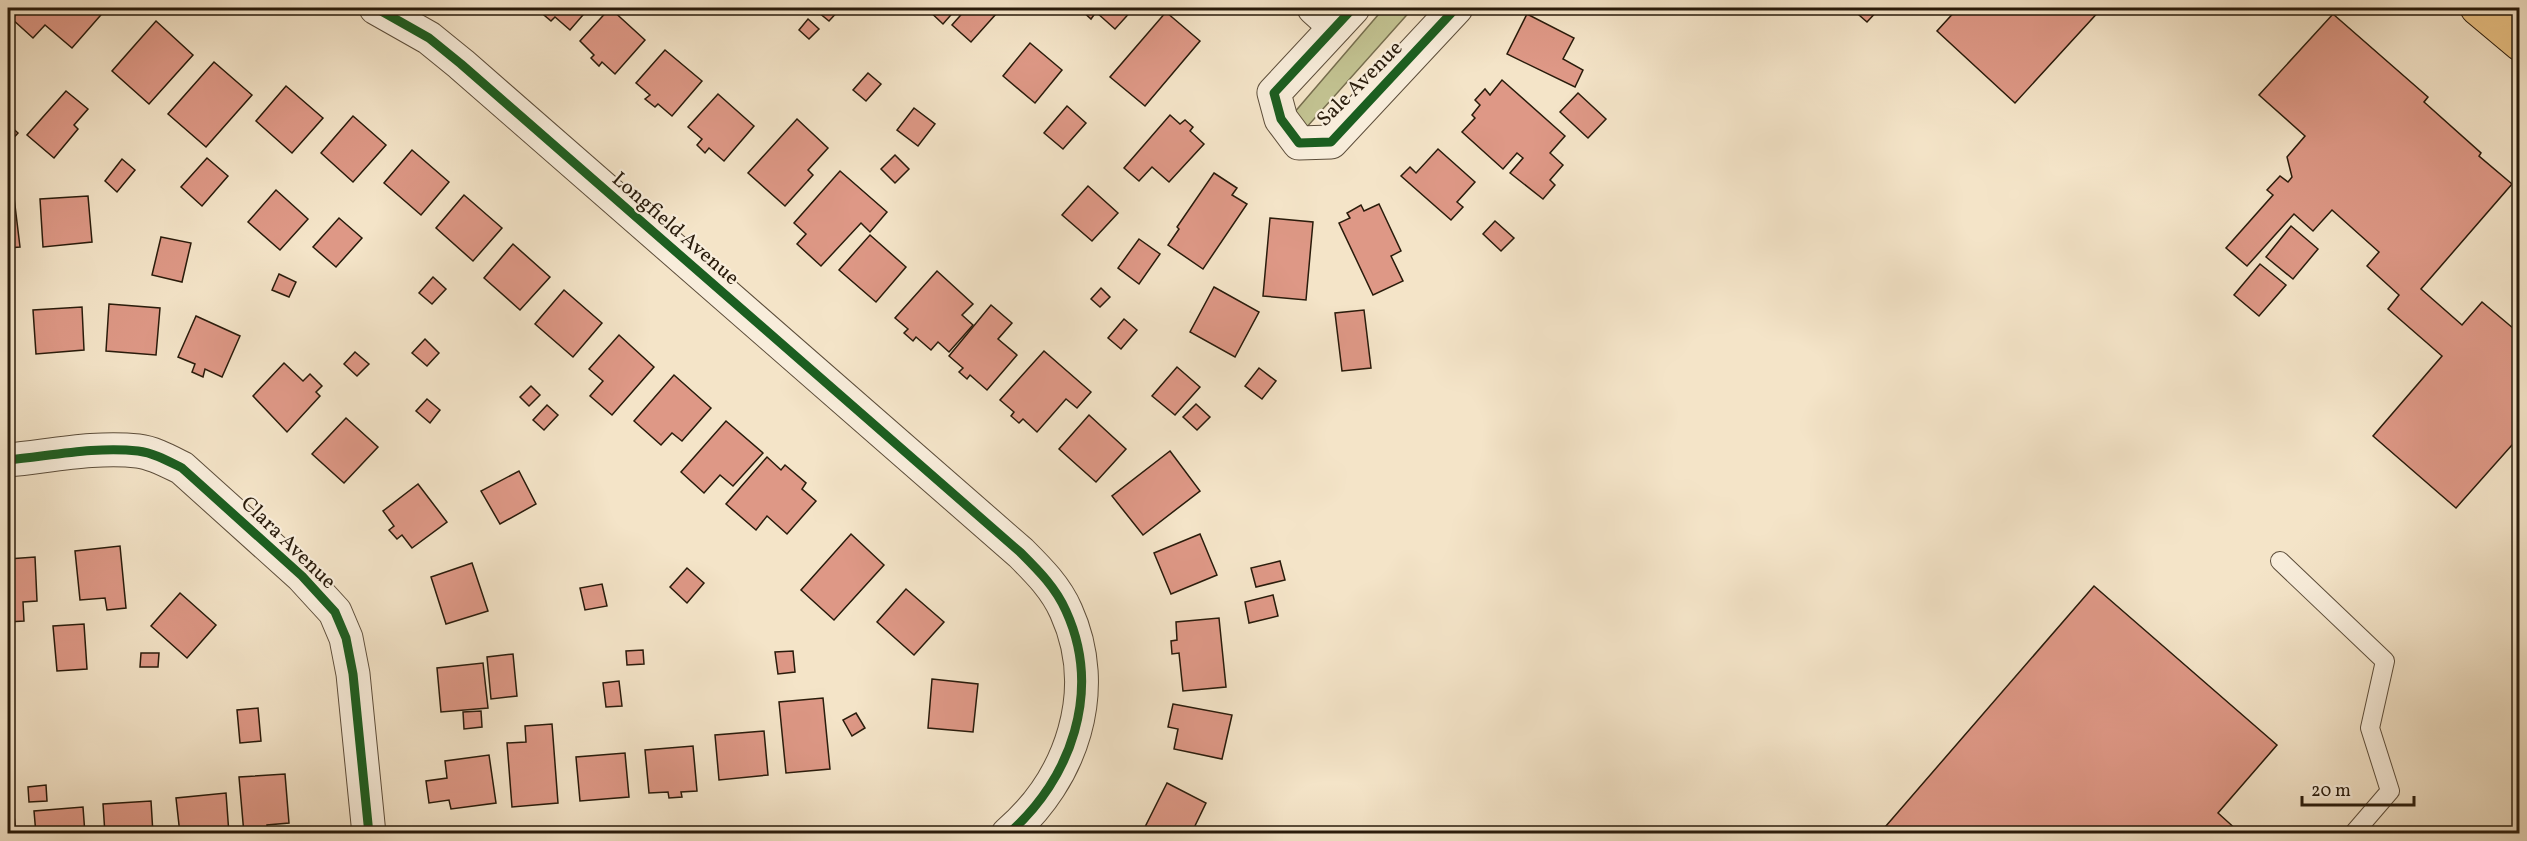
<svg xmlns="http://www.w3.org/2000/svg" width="2527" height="841" viewBox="0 0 2527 841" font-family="Vollkorn,serif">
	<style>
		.green { fill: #c2c291; stroke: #766e4e; stroke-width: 1.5 }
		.building { fill: #de9886; stroke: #291b0b; stroke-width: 1.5 }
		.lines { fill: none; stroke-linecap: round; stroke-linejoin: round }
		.service-casing { stroke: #5c4d3a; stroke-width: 20 }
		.minor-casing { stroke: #5c4d3a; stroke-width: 35 }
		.primary-casing { stroke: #291b0b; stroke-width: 35 }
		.service { stroke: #f8eddb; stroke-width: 18 }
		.minor { stroke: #f8eddb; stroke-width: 33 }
		.primary { stroke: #eac284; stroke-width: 33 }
		.cycleway-casing { stroke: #f8eddb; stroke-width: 13 }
		.cycleway { stroke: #1b5e20; stroke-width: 9 }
		.labels { text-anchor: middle; stroke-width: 4.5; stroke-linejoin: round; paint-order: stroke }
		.street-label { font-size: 21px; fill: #291b0b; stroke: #f8eddb }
	</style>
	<rect width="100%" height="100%" fill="#f4e4c8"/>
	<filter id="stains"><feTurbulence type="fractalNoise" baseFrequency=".00333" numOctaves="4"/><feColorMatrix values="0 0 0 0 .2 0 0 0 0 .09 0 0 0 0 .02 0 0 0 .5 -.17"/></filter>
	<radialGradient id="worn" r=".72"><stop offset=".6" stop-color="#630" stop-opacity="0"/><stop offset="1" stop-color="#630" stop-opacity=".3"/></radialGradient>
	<polygon class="green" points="1384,8 1413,8 1306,128 1293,114"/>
	<g class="building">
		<polygon points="14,8 107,8 72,48 45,25 33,38 12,19 19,11"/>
		<polygon points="544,8 589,8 570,30 555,17 551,21 544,15 547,10"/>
		<polygon points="610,8 645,40 615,74 602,62 599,66 591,58 594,55 580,41"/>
		<polygon points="813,8 841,8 829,21"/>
		<polygon points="926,8 957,8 943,24"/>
		<polygon points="967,8 989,8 996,14 971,42 952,25"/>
		<polygon points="1079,8 1134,8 1115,29 1096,12 1091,19"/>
		<polygon points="1851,8 1880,8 1867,22"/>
		<polygon points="1958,8 2102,8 2015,103 1937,31"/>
		<polygon points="1166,12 1200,41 1145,106 1110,77"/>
		<polygon points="1527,14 1574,38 1563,59 1583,70 1575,87 1507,54"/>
		<polygon points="2333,14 2428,97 2424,102 2481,153 2479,156 2512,184 2421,289 2462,325 2482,302 2520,334 2520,436 2456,508 2373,436 2442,356 2388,309 2399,295 2367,266 2379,252 2332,210 2313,231 2294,214 2247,266 2226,248 2273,195 2267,190 2280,176 2288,182 2292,177 2287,157 2305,136 2259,95"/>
		<polygon points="808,19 819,29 809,39 799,30"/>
		<polygon points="156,21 193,55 149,104 112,71"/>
		<polygon points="1030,43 1062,70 1035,103 1003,76"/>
		<polygon points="665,50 702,81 672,116 658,104 655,107 645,99 650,95 636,83"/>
		<polygon points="214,62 252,95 206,147 168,114"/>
		<polygon points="868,73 881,84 866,101 853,90"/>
		<polygon points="1502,80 1565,136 1550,153 1563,165 1550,180 1555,185 1543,199 1510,173 1523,158 1517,153 1503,169 1462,132 1475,118 1472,115 1480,105 1475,100 1485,89 1490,95"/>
		<polygon points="286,86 323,118 292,153 256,121"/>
		<polygon points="66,91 88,109 74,125 78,129 54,158 27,135"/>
		<polygon points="1578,93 1606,119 1588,138 1560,112"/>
		<polygon points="718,94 754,126 724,161 709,148 705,153 697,145 702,139 688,127"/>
		<polygon points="1067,106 1086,123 1063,149 1044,133"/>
		<polygon points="914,108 935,124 918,146 897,130"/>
		<polygon points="1170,115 1180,124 1185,120 1193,127 1190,131 1204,144 1169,182 1152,167 1139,181 1124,168"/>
		<polygon points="353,116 386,145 353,182 321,153"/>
		<polygon points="797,119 828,148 808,170 813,175 785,206 748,173"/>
		<polygon points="8,124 18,133 8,144"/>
		<polygon points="1438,149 1475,182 1457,202 1463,207 1451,220 1401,176 1410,167 1416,173"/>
		<polygon points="412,150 449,182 421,215 384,183"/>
		<polygon points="895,155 909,169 895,183 881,169"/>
		<polygon points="207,158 228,176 202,206 181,187"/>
		<polygon points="122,159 135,170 117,192 105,181"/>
		<polygon points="840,171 887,212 870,232 861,223 821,266 797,244 806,234 794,223"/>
		<polygon points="1214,173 1237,188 1232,195 1247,204 1203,269 1168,245 1179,229 1177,227"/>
		<polygon points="1088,186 1118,213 1092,241 1062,215"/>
		<polygon points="13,189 20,247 8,248 8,190"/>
		<polygon points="276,190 308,219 280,250 248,222"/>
		<polygon points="464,195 502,228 473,261 436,228"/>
		<polygon points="88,196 92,242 43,247 40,199"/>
		<polygon points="1379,204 1401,251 1391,256 1403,281 1373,295 1339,223 1350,218 1347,213 1361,205 1364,211"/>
		<polygon points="339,218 362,238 336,267 313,247"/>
		<polygon points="1270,218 1313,222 1306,300 1263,296"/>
		<polygon points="1495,221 1514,238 1501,251 1483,234"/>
		<polygon points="2291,226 2318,249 2293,279 2266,257"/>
		<polygon points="870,235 906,267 876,302 839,270"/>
		<polygon points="161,237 191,243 182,282 152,275"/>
		<polygon points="1139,239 1160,254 1139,284 1118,268"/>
		<polygon points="513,244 550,277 520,310 484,278"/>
		<polygon points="2260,264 2286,285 2259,316 2234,295"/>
		<polygon points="937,271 973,304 962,315 973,325 949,352 938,342 931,350 916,337 913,341 904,333 908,329 895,318"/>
		<polygon points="279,274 296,282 289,297 272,290"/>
		<polygon points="433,277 446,289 432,304 419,293"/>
		<polygon points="1214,287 1259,312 1235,357 1190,332"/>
		<polygon points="1101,288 1110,297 1100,307 1091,299"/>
		<polygon points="564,290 602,323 573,357 535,324"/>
		<polygon points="109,304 160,308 156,355 106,351"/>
		<polygon points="991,305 1012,323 998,339 1017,355 987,390 970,375 967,379 959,372 963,368 949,356"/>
		<polygon points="82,307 84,350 36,354 33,310"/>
		<polygon points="1364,310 1371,368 1342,371 1335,313"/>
		<polygon points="196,316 240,336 222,377 205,369 203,377 192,372 195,364 178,357"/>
		<polygon points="1124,319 1137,330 1121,349 1108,338"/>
		<polygon points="8,321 10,321 13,367 8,368"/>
		<polygon points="619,335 654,367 612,415 590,396 603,381 589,369"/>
		<polygon points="425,339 439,353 427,366 412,353"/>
		<polygon points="1044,351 1091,392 1077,408 1066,399 1037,432 1023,419 1019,423 1011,416 1014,412 1000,400"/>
		<polygon points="355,352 369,364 357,376 344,364"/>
		<polygon points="284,363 303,381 310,374 322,386 316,392 320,396 287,432 253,396"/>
		<polygon points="1177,367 1200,387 1175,415 1152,396"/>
		<polygon points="1259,368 1276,381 1262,399 1245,386"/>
		<polygon points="674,375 711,408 682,441 672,433 661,445 634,421"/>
		<polygon points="531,386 540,395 529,406 520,397"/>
		<polygon points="427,399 440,410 430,423 416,411"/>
		<polygon points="1196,404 1210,417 1197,430 1183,417"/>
		<polygon points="547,405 558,415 544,430 533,420"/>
		<polygon points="1089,415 1126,449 1096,482 1059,449"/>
		<polygon points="346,418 378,447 344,483 312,454"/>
		<polygon points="726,421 763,453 733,486 720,475 704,493 681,472"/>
		<polygon points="1170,451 1200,491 1143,535 1112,496"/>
		<polygon points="767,457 781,470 785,465 806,483 802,489 816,501 787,534 767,516 756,530 726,504"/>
		<polygon points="519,471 536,504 500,524 481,491"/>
		<polygon points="418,484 447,522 412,548 402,535 397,539 389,530 394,526 383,511"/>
		<polygon points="851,534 884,565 834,620 801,590"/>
		<polygon points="1200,534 1217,575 1171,594 1154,553"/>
		<polygon points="120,546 126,608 107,610 105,598 80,600 75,551"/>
		<polygon points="35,557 37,601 23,602 24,621 8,622 8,559"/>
		<polygon points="1280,561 1285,580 1256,587 1251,568"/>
		<polygon points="472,563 488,611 446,624 431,577"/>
		<polygon points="687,568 704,583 687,603 670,587"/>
		<polygon points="602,584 607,606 585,610 580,588"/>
		<polygon points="2094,586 2277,745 2218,813 2238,831 2236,834 1879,834"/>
		<polygon points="906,589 944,622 914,655 877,622"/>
		<polygon points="180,593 216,625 187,658 151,626"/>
		<polygon points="1273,595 1278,616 1249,623 1245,602"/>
		<polygon points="1219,618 1226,687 1183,691 1179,653 1172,654 1171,641 1177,640 1176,622"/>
		<polygon points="84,624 87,669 57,671 53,626"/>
		<polygon points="643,650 644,664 627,665 626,651"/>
		<polygon points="793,651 795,672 778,674 775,652"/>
		<polygon points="141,653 159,653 158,667 140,667"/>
		<polygon points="513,654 517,696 491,699 487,657"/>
		<polygon points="483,663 488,708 441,712 437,668"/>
		<polygon points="932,679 978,684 973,732 928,728"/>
		<polygon points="619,681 622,706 606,707 603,683"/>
		<polygon points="823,698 830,769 786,773 779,702"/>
		<polygon points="1173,704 1232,715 1222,759 1174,749 1178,729 1168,727"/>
		<polygon points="258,708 261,741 240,743 237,710"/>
		<polygon points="481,711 482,727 464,729 463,712"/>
		<polygon points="856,713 865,728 852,736 843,720"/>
		<polygon points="552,724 558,803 512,807 507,743 526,742 525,726"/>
		<polygon points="764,731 768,775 719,780 715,735"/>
		<polygon points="693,746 697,791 681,792 682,797 669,798 668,792 649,793 645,750"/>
		<polygon points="625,753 629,797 580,801 576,757"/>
		<polygon points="489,755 496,803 451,809 449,800 429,803 426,781 447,778 445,761"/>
		<polygon points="285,774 289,823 267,825 268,834 244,834 239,777"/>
		<polygon points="1167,783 1206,803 1191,834 1158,834 1145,827"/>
		<polygon points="46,785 47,801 29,802 28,787"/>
		<polygon points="226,793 229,834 180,834 176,798"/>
		<polygon points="151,801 153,834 105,834 103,804"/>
		<polygon points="13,806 16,834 8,834 8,807"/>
		<polygon points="83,807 85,834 36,834 34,811"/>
	</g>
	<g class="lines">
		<g class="service-casing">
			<polyline id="service" points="2280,561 2385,661 2370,728 2390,791 2353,834"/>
		</g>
		<g class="minor-casing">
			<g id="minor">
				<path d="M376 8 429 38 461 64 1021 553C1039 571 1056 588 1066 611 1102 690 1072 779 1008 834"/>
				<polyline points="1314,8 1335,27"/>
				<polyline points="1353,8 1274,93 1281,119 1299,143 1331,142 1456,8"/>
				<path d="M8 460C50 456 96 446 138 451 154 453 168 461 182 468L302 576 335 612 346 638 353 674 369 834"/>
			</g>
		</g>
		<g class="primary-casing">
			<polyline id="primary" points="2477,8 2520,44"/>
		</g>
		<use href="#service" class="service"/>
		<use href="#minor" class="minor"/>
		<use href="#primary" class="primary"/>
		<g class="cycleway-casing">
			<g id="cycleway">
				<path d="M376 8 429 38 461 64 1021 553C1039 571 1056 588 1066 611 1102 690 1072 779 1008 834"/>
				<polyline points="1353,8 1274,93 1281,119 1299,143 1331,142 1456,8"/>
				<path d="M8 460C50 456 96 446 138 451 154 453 168 461 182 468L302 576 335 612 346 638 353 674 369 834"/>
			</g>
		</g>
		<use href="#cycleway" class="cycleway"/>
	</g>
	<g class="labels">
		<g class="street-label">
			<text transform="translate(1359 83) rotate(-45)" y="7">Sale Avenue</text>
			<text transform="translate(676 228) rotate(41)" y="7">Longfield Avenue</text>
			<text transform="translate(289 542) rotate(44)" y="7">Clara Avenue</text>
		</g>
	</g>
	<rect width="2527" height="841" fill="none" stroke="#f4e4c8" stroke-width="30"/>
	<rect x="9" y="9" width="2509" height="823" fill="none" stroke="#291b0b" stroke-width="3"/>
	<rect x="15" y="15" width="2497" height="811" fill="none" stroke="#291b0b" stroke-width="1.5"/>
	<path d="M2302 796v9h112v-9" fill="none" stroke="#291b0b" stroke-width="3"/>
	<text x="2311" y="796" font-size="18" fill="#291b0b" stroke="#f8eddb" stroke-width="4.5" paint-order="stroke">20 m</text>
	<rect width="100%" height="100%" filter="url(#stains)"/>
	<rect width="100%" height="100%" fill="url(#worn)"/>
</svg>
